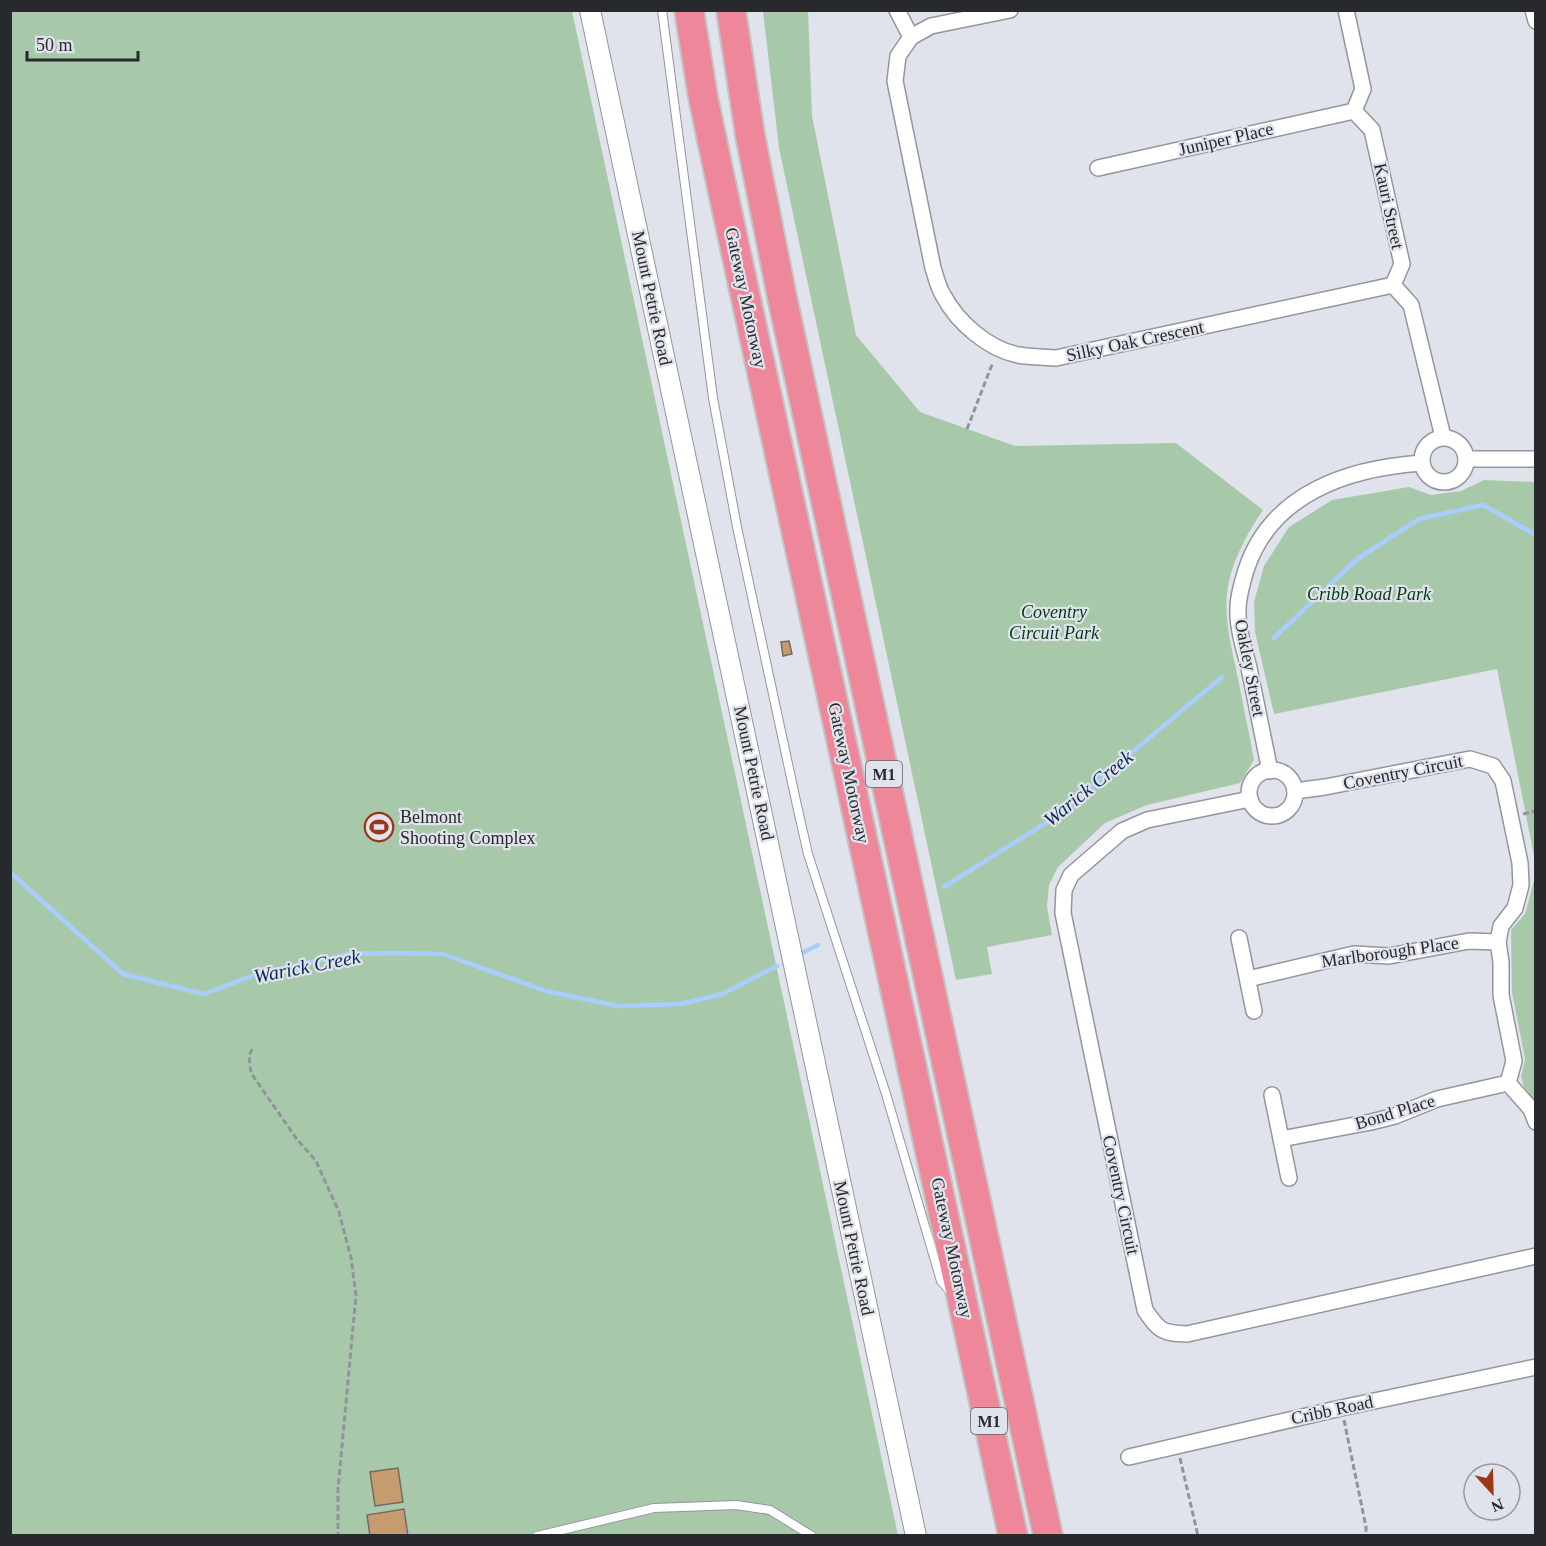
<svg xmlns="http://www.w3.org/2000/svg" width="1546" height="1546" viewBox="0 0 1546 1546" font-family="Georgia,serif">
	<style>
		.green { fill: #a7c9aa }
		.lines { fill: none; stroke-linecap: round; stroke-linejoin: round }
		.stream { stroke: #a9cdfd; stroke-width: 4.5 }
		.building { fill: #c49c6e; stroke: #716b65; stroke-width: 1.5 }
		.service-casing { stroke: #93969e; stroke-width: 10 }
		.minor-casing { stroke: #93969e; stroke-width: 18 }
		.tertiary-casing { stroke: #93969e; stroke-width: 22 }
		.motorway-casing { stroke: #c3c3c4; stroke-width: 32 }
		.path { stroke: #92949b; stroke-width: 3; stroke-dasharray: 6 3; stroke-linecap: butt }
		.service { stroke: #fff; stroke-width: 8 }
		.minor { stroke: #fff; stroke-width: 15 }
		.tertiary { stroke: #fff; stroke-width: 20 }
		.motorway { stroke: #ee879a; stroke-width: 28 }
		.labels { text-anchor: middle; stroke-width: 4.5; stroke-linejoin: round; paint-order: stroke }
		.shield { fill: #e0e3ec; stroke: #5f6166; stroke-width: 1.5 }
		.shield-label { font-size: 16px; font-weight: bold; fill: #28292c }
		.street-label { font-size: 18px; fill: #28292c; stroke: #e0e3ec }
		.park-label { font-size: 18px; font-style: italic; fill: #033c14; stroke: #e0e3ec }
		.poi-label { font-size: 18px; fill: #28292c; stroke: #e0e3ec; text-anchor: start }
		.water-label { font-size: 20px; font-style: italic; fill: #092c57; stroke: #e0e3ec }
	</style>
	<rect width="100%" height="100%" fill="#e0e3ec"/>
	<g class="green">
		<polygon points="10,11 572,11 898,1535 11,1535"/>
		<path d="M763 11H808L812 116 856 335 920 412 1015 446 1176 443 1263 510C1248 532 1235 556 1229 581 1222 614 1231 646 1238 678 1243 705 1249 732 1254 760L1240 783 1147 805 1105 823 1058 867 1049 885 1047 907 1052 935 987 947 992 974 956 980 779 148Z"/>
		<polygon points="1484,480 1535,482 1535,861 1497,669 1274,714 1255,632 1254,602 1264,566 1289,527 1332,500 1409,487 1431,495 1461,491"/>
		<polygon points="1535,877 1535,1101 1524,1087 1521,1077 1525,1059 1512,992 1511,930 1525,914"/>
	</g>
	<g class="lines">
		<g class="stream">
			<polyline points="1274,638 1356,560 1419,519 1483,505 1536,535"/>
			<polyline points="10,872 123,974 204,994 257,974 349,954 395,953 443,954 546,991 618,1006 681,1004 722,994 777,966"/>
			<polyline points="944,887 1055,817 1222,677"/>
			<polyline points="800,954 818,945"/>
		</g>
	</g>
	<g class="building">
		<polygon points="789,641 792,654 783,656 781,642"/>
		<polygon points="398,1468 403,1502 375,1506 370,1472"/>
		<polygon points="404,1509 408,1536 370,1536 367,1515"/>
	</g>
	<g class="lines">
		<g class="service-casing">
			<g id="service">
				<polyline points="662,10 713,398 737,527 796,801 808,854 886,1094 941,1281 950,1291"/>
				<polyline points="537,1536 654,1508 736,1505 770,1510 812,1536"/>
			</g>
		</g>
		<g class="minor-casing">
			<g id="minor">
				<path d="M897 10 911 37 898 56 895 81 933 268C936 277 938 287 943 295 957 322 988 349 1018 355 1030 357 1043 357 1056 358L1393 285"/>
				<polyline points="1346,10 1363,89 1354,111 1372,130 1402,264 1393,285 1411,305 1443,437"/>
				<polyline points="1533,10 1536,21"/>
				<polyline points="911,37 931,26 1010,10"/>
				<polyline points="1098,168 1354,111"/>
				<circle cx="1444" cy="460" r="22"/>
				<polyline points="1466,459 1536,459"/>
				<circle cx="1272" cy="793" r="23"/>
				<path d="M1270 771C1263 736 1256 702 1249 668 1245 651 1238 632 1238 614 1237 599 1242 584 1246 570 1271 493 1349 468 1422 463"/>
				<polyline points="1295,791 1325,787 1470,759 1493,766 1503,781 1520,863 1521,885 1515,908 1501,926 1498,942 1501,962 1501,995 1514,1061 1508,1083 1531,1109 1536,1122"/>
				<path d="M1250 799 1147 820 1122 831 1071 875 1064 890 1063 913 1145 1310C1159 1331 1162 1333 1187 1334L1536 1256"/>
				<polyline points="1239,938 1254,1011"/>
				<polyline points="1248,979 1354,954 1389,956 1469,941 1498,942"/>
				<polyline points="1272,1095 1289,1178"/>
				<polyline points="1281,1139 1371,1122 1395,1116 1437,1099 1508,1083"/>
				<polyline points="1129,1457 1341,1408 1536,1367"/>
			</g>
		</g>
		<g class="tertiary-casing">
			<polyline id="tertiary" points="590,10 916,1536"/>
		</g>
		<g class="motorway-casing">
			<g id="motorway">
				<polyline points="689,10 703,97 721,183 1013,1536"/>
				<polyline points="731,10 750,135 782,297 1048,1536"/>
			</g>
		</g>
		<g class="path">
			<polyline points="967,429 993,362"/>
			<polyline points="1523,814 1536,811"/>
			<polyline points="252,1049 249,1056 251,1073 296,1138 316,1161 339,1212 351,1258 356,1295 338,1489 338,1536"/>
			<polyline points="1344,1420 1366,1527 1366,1536"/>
			<polyline points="1180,1458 1198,1536"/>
		</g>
		<use href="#service" class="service"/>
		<use href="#minor" class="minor"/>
		<use href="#tertiary" class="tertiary"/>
		<use href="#motorway" class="motorway"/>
	</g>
	<defs>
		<g id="stadium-ring" transform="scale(1.5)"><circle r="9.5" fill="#e0e3ec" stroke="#9d3618" stroke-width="1.5"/><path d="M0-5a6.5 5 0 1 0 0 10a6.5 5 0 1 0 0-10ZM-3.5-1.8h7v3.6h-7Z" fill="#9d3618"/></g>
	</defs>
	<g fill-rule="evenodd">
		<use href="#stadium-ring" x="379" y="827"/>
	</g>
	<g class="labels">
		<g class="shield">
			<rect x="866" y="761" width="36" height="26" rx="4.5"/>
			<rect x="971" y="1408" width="36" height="26" rx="4.5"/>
		</g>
		<g class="shield-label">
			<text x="884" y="780">M1</text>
			<text x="989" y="1427">M1</text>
		</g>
		<g class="street-label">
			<text transform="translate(1226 139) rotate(-13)" y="6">Juniper Place</text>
			<text transform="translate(1389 206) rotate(78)" y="6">Kauri Street</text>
			<text transform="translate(652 298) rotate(78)" y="6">Mount Petrie Road</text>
			<text transform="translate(746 298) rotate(78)" y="6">Gateway Motorway</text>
			<text transform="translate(1135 341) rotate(-12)" y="6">Silky Oak Crescent</text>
			<text transform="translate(1250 668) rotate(79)" y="6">Oakley Street</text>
			<text transform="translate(1403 772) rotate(-11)" y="6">Coventry Circuit</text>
			<text transform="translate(754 773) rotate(78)" y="6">Mount Petrie Road</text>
			<text transform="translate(849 773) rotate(78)" y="6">Gateway Motorway</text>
			<text transform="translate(1390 952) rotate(-8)" y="6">Marlborough Place</text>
			<text transform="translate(1395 1112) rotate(-17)" y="6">Bond Place</text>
			<text transform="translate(1121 1195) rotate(78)" y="6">Coventry Circuit</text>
			<text transform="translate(854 1248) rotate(78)" y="6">Mount Petrie Road</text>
			<text transform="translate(952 1248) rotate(78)" y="6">Gateway Motorway</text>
			<text transform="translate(1332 1410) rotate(-12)" y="6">Cribb Road</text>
		</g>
		<g class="park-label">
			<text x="1369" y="600">Cribb Road Park</text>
			<text x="1054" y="618">Coventry<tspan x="1054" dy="21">Circuit Park</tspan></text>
		</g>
		<g class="poi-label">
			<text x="400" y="823">Belmont<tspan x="400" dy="21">Shooting Complex</tspan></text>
		</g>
		<g class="water-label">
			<text transform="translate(1088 788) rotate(-39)" y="7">Warick Creek</text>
			<text transform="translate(307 966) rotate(-11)" y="7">Warick Creek</text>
		</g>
	</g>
	<rect width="1546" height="1546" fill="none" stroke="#28292c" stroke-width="24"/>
	<g transform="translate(1492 1492) rotate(158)"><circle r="28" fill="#e0e3ec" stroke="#96999f" stroke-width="1.5"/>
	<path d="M0-4.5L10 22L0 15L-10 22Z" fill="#9d3618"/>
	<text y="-9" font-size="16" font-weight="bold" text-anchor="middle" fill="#28292c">N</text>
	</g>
	<path d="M27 51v9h111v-9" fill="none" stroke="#28292c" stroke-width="3"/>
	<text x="36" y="51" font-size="18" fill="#28292c" stroke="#e0e3ec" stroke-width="4.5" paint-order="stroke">50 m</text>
</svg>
